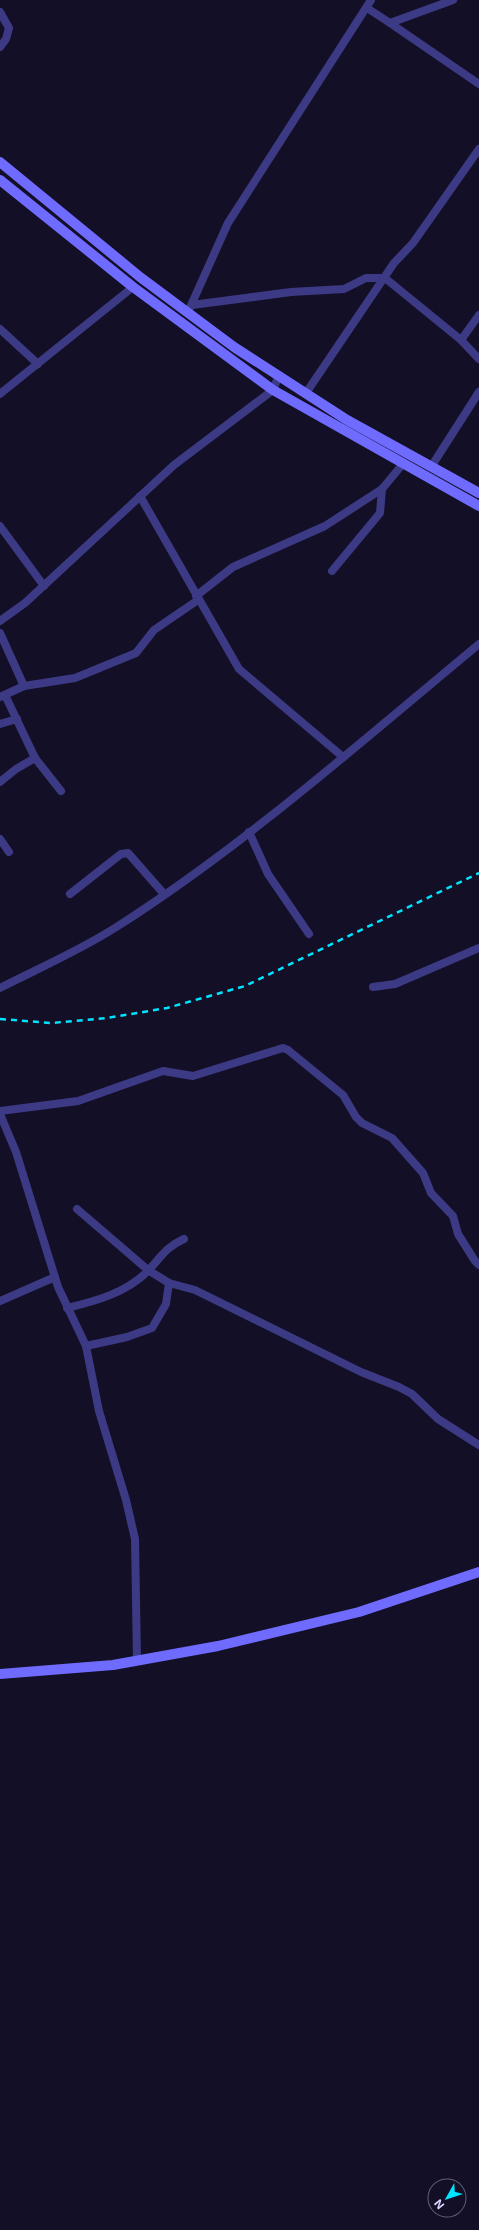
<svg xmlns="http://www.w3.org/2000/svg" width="479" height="2230" viewBox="0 0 479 2230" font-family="Inter,sans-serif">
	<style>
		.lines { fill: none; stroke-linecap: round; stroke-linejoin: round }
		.street { stroke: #3d3a85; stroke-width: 8 }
		.secondary { stroke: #6f6bff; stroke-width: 10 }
		.rail { stroke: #00e5ff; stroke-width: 2.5; stroke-dasharray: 6 5; stroke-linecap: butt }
	</style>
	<rect width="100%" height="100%" fill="#130f26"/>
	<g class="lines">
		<g class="street">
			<polyline points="367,8 390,23 453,0"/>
			<polyline points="0,12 9,28 6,39 0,47"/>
			<polyline points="390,23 479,84"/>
			<polyline points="192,305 291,292 344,289 366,278 385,278 461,340 479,359"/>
			<polyline points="188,312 228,223 371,0"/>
			<polyline points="0,329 38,364"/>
			<polyline points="461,340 479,315"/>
			<polyline points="306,393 394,263 413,243 479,149"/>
			<polyline points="0,394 133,287"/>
			<polyline points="431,467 479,392"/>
			<polyline points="140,496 239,669 343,757"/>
			<polyline points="0,526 44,586"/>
			<polyline points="332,571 380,513 382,489"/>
			<polyline points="196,596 233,567 325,526 382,489 402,465"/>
			<polyline points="0,621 25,603 174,465 273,390 279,375"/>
			<polyline points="0,633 24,686"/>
			<polyline points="5,695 35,758 61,791"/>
			<polyline points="0,697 24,686 75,678 136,653 154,630 198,600"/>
			<polyline points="0,724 17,719"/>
			<polyline points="0,782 16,769 35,758"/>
			<polyline points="249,832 268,874 309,934"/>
			<polyline points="0,839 9,852"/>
			<polyline points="70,894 121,854 128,853 164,894"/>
			<polyline points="373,987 395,984 479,948"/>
			<path d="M0 988C39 968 81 950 118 926 246 844 362 741 479 644"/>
			<polyline points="0,1111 78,1101 163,1071 193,1076 283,1048 288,1050 343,1095 356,1117 362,1123 392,1138 423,1173 431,1193 453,1216 458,1234 475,1261 479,1265"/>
			<polyline points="0,1114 16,1152 58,1287 86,1346 99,1411 126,1500 135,1539 137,1661"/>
			<polyline points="77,1209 148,1270 169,1283 195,1290 361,1372 399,1387 412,1394 438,1419 479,1445"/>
			<polyline points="0,1301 55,1277"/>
			<path d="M67 1308C96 1301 126 1293 148 1271 161 1257 166 1247 184 1239"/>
			<polyline points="86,1346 127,1337 152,1328 166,1304 169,1283"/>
		</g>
		<g class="secondary">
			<polyline points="0,162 140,277 234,347 347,420 479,493"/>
			<polyline points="0,180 133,287 273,390 479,506"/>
			<polyline points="0,1674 113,1665 218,1646 359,1612 479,1572"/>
		</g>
		<polyline class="rail" points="0,1019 51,1023 107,1018 167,1008 245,986 479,873"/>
	</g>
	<g transform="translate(447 2198) rotate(231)"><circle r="19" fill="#130f26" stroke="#625e7d"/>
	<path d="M0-3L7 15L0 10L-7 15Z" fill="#00e5ff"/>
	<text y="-6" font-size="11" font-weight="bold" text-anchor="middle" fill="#d9d4ff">N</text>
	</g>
</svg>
